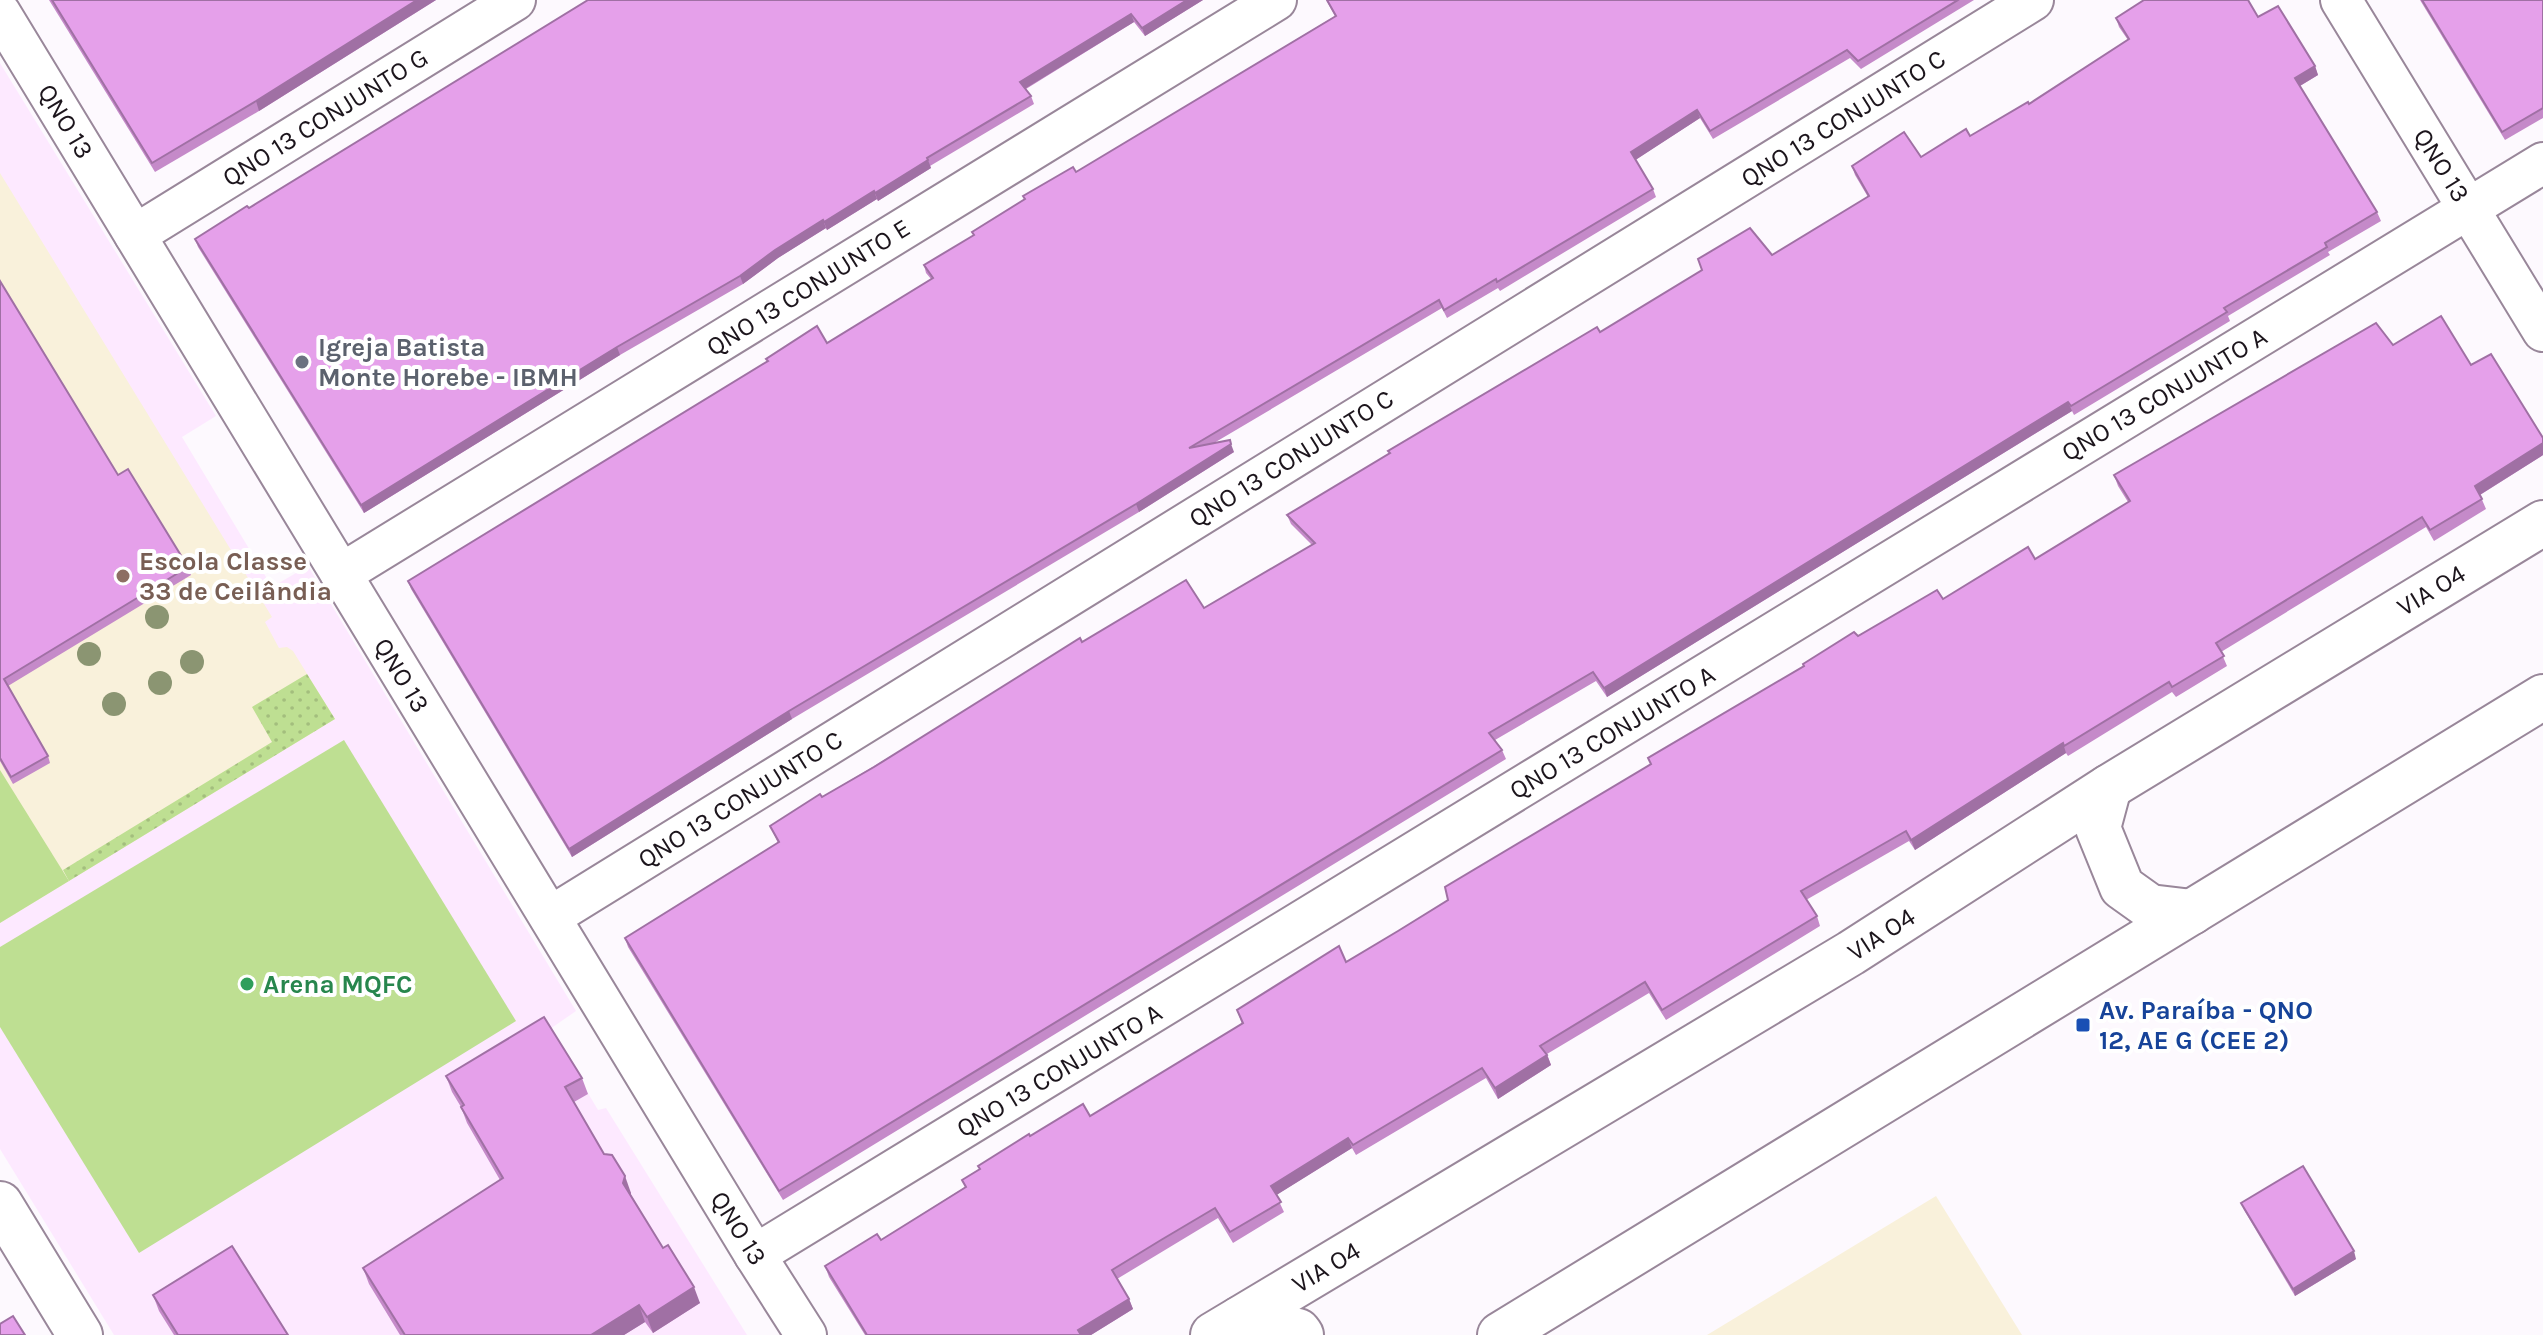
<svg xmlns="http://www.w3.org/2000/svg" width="2543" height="1335" viewBox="0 0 2543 1335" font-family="Karla,sans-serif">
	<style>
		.built { fill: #fde9ff }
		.education { fill: #f9f1db }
		.green { fill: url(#green-dots) }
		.pitch { fill: #bedf92 }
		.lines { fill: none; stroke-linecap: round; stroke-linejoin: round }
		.street-casing { stroke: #99879a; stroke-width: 44 }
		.secondary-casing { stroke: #99879a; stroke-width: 48 }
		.street { stroke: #fff; stroke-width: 40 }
		.secondary { stroke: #fff; stroke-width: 44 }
		.tree { fill: #8b9572 }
		.wall { fill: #c58ac9 }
		.shaded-wall { fill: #a070a4 }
		.building { fill: #e5a0ea; stroke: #a070a4; stroke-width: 2 }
		.worship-dot { fill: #6b7280; stroke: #fff; stroke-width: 3 }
		.education-dot { fill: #8d6e63; stroke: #fff; stroke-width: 3 }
		.leisure-dot { fill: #2e9e5b; stroke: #fff; stroke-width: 3 }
		.transit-dot { fill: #1a4fb4; stroke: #fff; stroke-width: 3 }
		.labels { text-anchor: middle; stroke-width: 8; stroke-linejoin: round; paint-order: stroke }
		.street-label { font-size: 26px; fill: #1c151c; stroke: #fff }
		.worship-label { font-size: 26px; font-weight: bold; fill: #5b616d; stroke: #fff; text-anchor: start }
		.education-label { font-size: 26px; font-weight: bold; fill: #785e54; stroke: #fff; text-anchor: start }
		.leisure-label { font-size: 26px; font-weight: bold; fill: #27864d; stroke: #fff; text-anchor: start }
		.transit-label { font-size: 26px; font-weight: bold; fill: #164399; stroke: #fff; text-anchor: start }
	</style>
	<defs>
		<pattern id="green-dots" width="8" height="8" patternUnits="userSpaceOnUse" patternTransform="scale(2)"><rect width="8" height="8" fill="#bedf92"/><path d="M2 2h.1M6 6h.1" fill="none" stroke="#a3be7d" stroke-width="1.8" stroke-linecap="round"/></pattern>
	</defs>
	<rect width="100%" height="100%" fill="#fdf9fe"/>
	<polygon class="built" points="0,63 216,416 182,437 272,587 308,566 576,1011 550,1029 598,1110 606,1108 747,1335 114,1335 0,1149"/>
	<g class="education">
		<polygon points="0,173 272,617 265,622 279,648 287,647 293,651 335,719 0,923"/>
		<polygon points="1936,1196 2022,1335 1707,1335"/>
	</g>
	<polygon class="green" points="307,674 335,719 69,881 63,870 272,742 252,707"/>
	<g class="pitch">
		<polygon points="344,740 516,1021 139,1253 0,1027 0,947"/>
		<polygon points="0,770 69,881 0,923"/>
	</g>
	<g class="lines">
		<g class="street-casing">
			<g id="street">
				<polyline points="2341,0 2543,331"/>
				<polyline points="0,13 755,1255 806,1335"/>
				<polyline points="135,235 515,0"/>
				<polyline points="341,574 1276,0"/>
				<polyline points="550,917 2033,0"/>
				<polyline points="755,1255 2543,163"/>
			</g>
		</g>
		<g class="secondary-casing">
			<g id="secondary">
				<polyline points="2109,787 2098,828 2122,887 2150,907 2192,912"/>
				<polyline points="0,1204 80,1335"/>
				<polyline points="1240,1319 1298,1331 1301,1335"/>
				<polyline points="1213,1335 1851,953 2109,787 2543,523"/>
				<polyline points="1500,1335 2543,697"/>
			</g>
		</g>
		<use href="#street" class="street"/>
		<use href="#secondary" class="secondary"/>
	</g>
	<g class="tree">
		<circle cx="157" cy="617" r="12"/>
		<circle cx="89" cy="654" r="12"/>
		<circle cx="192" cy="662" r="12"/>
		<circle cx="160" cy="683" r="12"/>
		<circle cx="114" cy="704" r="12"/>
	</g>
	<g class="wall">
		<polygon points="49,0 436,0 259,111 155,172"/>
		<polygon points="588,0 1203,0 1145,36 1134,22 1026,89 1031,96 1034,104 930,166 931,168 878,201 877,199 827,230 826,228 778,258 743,284 620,355 364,513 198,247 195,239 249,208"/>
		<polygon points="1326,0 1974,0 1861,69 1850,58 1713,139 1700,118 1635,160 1653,189 1656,197 1500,291 1498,288 1447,318 1442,308 1214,443 1234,452 1139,512 792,719 572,857 411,589 408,581 827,343 931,279 926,273 924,265 974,235 1024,200 1023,196 1076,172 1335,16"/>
		<polygon points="2420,0 2543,0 2543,118 2505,140"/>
		<polygon points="2258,17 2315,66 2318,75 2300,86 2377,212 2381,221 2328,252 2330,255 2228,316 2230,321 2074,415 2072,411 1607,697 1596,681 1495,740 1502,750 1506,759 783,1200 628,947 625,938 778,843 770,826 822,797 1082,642 1204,608 1312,545 1291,524 1287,515 1600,332 1772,255 1868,197 1855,175 1852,166 1921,157 1970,136 2029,104 2128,40 2119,27 2116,18"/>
		<polygon points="0,281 118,475 188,567 191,575 8,686 48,756 50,763 13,784 0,761"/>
		<polygon points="2393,345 2471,365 2543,438 2543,455 2480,495 2486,509 2434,541 2426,527 2221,652 2227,666 2176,697 2172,692 2068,756 2066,753 1915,850 1909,841 1806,900 1817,916 1820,926 1666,1020 1649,993 1547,1054 1551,1065 1498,1099 1486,1078 1356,1155 1352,1148 1276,1195 1284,1212 1233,1243 1218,1218 1117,1279 1129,1299 1133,1309 1091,1335 865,1335 829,1277 825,1266 881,1240 965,1187 962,1180 1030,1136 1090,1116 1242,1024 1237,1010 1346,962 1398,931 1448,900 1650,764 1858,636 2035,559 2128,502 2118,486 2114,475"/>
		<polygon points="446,1076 582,1078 588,1094 574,1102 604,1154 631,1193 631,1195 663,1248 700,1303 653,1333 645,1322 624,1335 400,1335 369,1284 363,1268 500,1180 467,1123 461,1107 452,1092"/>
		<polygon points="2241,1203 2356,1259 2295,1296 2244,1210"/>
		<polygon points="153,1295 288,1335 174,1335 159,1311"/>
	</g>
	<g class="shaded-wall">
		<polygon points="417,0 436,0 259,111 256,101"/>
		<polygon points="1187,0 1203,0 1145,36 1142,28"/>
		<polygon points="1131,14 1134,22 1023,90 1020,82"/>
		<polygon points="2315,66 2318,75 2298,87 2295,78"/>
		<polygon points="1697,110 1700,118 1634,161 1631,152"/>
		<polygon points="928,160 931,168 878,201 875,193"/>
		<polygon points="874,191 877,199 827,230 824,222"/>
		<polygon points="823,220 826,228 778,258 743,284 740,276 775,250"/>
		<polygon points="617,347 620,355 364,513 361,505"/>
		<polygon points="2068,402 2072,411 1607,697 1604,688"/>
		<polygon points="2543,443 2543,455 2478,496 2475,486"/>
		<polygon points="1231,444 1234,452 1139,512 1136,504"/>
		<polygon points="789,711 792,719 572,857 569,849"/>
		<polygon points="2063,743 2066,753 1915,850 1911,840"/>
		<polygon points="1547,1055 1551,1065 1498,1099 1495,1088"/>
		<polygon points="1348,1138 1352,1148 1275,1196 1271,1186"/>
		<polygon points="625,1176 631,1193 629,1200 623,1183"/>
		<polygon points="2354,1251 2356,1259 2295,1296 2293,1289"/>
		<polygon points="694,1287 700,1303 653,1333 647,1317"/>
		<polygon points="1129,1299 1133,1309 1091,1335 1080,1335 1078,1330"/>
		<polygon points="639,1305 645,1322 624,1335 591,1335"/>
	</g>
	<g class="building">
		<polygon points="52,0 417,0 256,101 152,163"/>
		<polygon points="588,0 1187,0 1142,28 1131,14 1020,82 1031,96 927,158 928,160 875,193 874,191 824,222 823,220 775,250 740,276 617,347 361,505 195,239 247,206 249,208"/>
		<polygon points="1327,0 1958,0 1858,61 1847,50 1710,131 1697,110 1631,152 1653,189 1497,282 1496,279 1444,310 1439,300 1189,448 1230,440 1231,444 1136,504 789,711 569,849 408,581 768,361 766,359 817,326 827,343 933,278 924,265 974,235 972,232 1025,199 1023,196 1073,167 1076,172 1336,16"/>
		<polygon points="2144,0 2248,0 2258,17 2278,6 2315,66 2295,78 2377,212 2325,243 2327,247 2224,308 2227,312 2071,406 2068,402 1604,688 1593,672 1489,733 1502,750 779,1191 625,938 779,842 770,826 820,794 822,797 874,767 1080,638 1082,642 1186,580 1204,608 1315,543 1287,515 1390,453 1388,451 1597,327 1600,332 1702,270 1698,259 1750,228 1772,255 1869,196 1852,166 1904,132 1921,157 1966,129 1970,136 2028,102 2029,104 2129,39 2116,18"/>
		<polygon points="2422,0 2543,0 2543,108 2502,132"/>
		<polygon points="0,281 118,475 128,469 188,567 4,679 48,756 11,777 0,758"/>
		<polygon points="2441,316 2471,365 2491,354 2543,438 2543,443 2475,486 2482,499 2430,530 2422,517 2216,643 2224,656 2172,687 2169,682 2064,746 2063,743 1911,840 1906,831 1801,891 1817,916 1662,1010 1645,982 1540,1046 1547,1055 1495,1088 1482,1068 1353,1145 1348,1138 1271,1186 1281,1202 1230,1232 1215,1208 1161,1240 1112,1270 1129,1299 1078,1330 1081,1335 867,1335 825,1266 877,1234 881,1240 966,1187 962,1180 980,1169 978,1166 1029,1134 1030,1136 1083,1104 1090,1116 1243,1023 1237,1010 1339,946 1346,962 1398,931 1448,900 1445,887 1651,764 1648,758 1804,666 1803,664 1854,632 1858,636 1937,590 1943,599 2028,547 2035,559 2130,501 2114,475 2376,323 2393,345"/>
		<polygon points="544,1017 582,1078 565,1087 604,1154 612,1155 625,1176 623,1183 663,1248 668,1245 694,1287 647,1317 639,1305 591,1335 405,1335 363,1268 503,1178 461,1107 464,1105 446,1076"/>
		<polygon points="2303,1166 2354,1251 2293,1289 2241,1203"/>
		<polygon points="232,1246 288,1335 178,1335 153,1295"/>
		<polygon points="13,1316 25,1335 0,1335 0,1324"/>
	</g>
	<circle class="worship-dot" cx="302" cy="362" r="8"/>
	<circle class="education-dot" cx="123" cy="576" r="8"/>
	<circle class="leisure-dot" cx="247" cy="984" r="8"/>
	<rect class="transit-dot" x="2075" y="1017" width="16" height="16" rx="4"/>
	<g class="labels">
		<g class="street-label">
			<text transform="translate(325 117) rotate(-32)" y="9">QNO 13 CONJUNTO G</text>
			<text transform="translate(1843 118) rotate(-32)" y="9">QNO 13 CONJUNTO C</text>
			<text transform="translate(66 121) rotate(59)" y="9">QNO 13</text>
			<text transform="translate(2442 165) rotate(58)" y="9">QNO 13</text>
			<text transform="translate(808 287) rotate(-32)" y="9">QNO 13 CONJUNTO E</text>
			<text transform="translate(2164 394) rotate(-31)" y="9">QNO 13 CONJUNTO A</text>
			<text transform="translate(1291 458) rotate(-32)" y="9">QNO 13 CONJUNTO C</text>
			<text transform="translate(2431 590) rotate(-31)" y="9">VIA O4</text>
			<text transform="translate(402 675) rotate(59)" y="9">QNO 13</text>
			<text transform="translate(1612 732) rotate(-31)" y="9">QNO 13 CONJUNTO A</text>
			<text transform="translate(740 799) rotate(-32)" y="9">QNO 13 CONJUNTO C</text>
			<text transform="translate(1881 934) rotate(-33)" y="9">VIA O4</text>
			<text transform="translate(1059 1070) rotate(-31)" y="9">QNO 13 CONJUNTO A</text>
			<text transform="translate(739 1228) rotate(58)" y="9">QNO 13</text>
			<text transform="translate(1326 1267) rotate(-31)" y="9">VIA O4</text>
		</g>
		<g class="worship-label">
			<text x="318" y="356">Igreja Batista<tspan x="318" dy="30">Monte Horebe - IBMH</tspan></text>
		</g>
		<g class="education-label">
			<text x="139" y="570">Escola Classe<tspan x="139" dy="30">33 de Ceilândia</tspan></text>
		</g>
		<g class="leisure-label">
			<text x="263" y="993">Arena MQFC</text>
		</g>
		<g class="transit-label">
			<text x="2099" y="1019">Av. Paraíba - QNO<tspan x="2099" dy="30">12, AE G (CEE 2)</tspan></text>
		</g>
	</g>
</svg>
